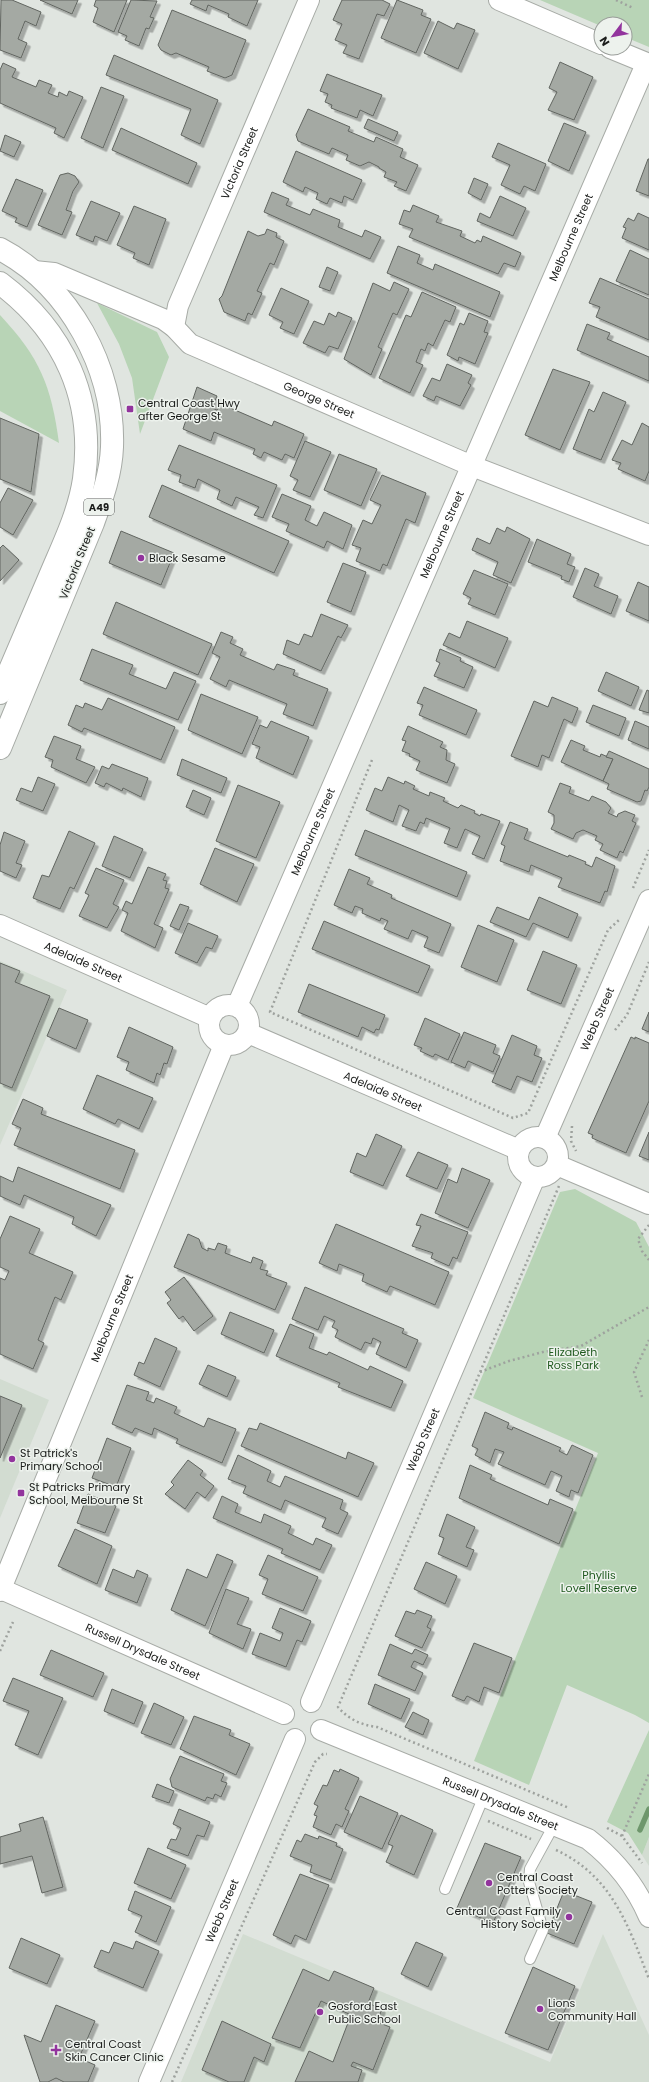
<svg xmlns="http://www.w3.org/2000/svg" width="649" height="2082" viewBox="0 0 649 2082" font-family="Poppins,sans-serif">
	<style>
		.built { fill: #d2dcd1 }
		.green { fill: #b8d4b6 }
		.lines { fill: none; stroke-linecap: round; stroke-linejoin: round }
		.stream { stroke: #6e976c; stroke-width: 5.5 }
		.building { fill: #a4a9a3; stroke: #616560; filter: url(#shadow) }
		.lane-casing { stroke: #a7aba6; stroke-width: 12 }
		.street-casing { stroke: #a7aba6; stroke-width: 22 }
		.highway-casing { stroke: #a7aba6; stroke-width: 24 }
		.path { stroke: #9ea29e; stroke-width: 2.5; stroke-dasharray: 2 3; stroke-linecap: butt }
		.lane { stroke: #fff; stroke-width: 10 }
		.street { stroke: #fff; stroke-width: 20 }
		.highway { stroke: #fff; stroke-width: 22 }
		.poi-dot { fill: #92349d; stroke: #edf2ed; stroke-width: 1.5 }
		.labels { text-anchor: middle; stroke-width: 3; stroke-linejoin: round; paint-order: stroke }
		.shield { fill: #edf2ed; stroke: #5a5d5a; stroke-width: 1 }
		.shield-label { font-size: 10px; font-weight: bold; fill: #1b1d1b }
		.street-label { font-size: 11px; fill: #1b1d1b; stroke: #edf2ed }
		.poi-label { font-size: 11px; fill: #1b1d1b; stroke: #edf2ed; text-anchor: start }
		.park-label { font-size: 11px; fill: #215b20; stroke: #edf2ed }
	</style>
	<defs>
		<filter id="shadow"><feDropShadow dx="3.5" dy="3.5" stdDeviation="0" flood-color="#0004"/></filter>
	</defs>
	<rect width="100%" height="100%" fill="#e0e5e0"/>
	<g class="built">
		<polygon points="0,961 67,990 0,1145"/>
		<polygon points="0,1379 49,1400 0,1518"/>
		<polygon points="649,1837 649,1866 642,1855"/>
		<polygon points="243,1934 550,2062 603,1934 649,2035 649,2082 181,2082"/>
	</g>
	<g class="green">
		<polygon points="540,0 649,0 649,47 625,37 625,24 601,24 601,26"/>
		<polygon points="97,303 157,332 169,357 140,434 132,378 119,344"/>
		<path d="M0 315C40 358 51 385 59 443L0 411Z"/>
		<polygon points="575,1189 636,1222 649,1247 649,1723 635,1715 567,1685 529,1785 474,1761 598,1453 473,1398 560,1192"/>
		<polygon points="649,1730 649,1837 642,1855 628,1833 607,1822"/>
	</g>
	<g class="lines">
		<polyline class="stream" points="640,1830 649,1809"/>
	</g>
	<g class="building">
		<polygon points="1,0 12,0 41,12 36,26 25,21 18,39 27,43 21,58 0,50"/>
		<polygon points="40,0 78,0 72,14"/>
		<polygon points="96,0 127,0 114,32 93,22 98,8 94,6"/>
		<polygon points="131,0 157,1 150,17 154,18 149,29 146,28 139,46 125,40 127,36 118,32"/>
		<polygon points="192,0 258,0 247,26 228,17 229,14 208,5 206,11 190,4"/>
		<polygon points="342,0 382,0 390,4 384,16 377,14 359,59 343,53 347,45 335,40 342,24 333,20"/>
		<polygon points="397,0 423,10 421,15 431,19 416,53 381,38"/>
		<polygon points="172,10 246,40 232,75 225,78 207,71 209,67 176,53 171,55 161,50 158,45"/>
		<polygon points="438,21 454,29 457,23 475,30 458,69 424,53"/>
		<polygon points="114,55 218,100 200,144 181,135 191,109 106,75"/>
		<polygon points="560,62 593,77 574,120 548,110 557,92 549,88"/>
		<polygon points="3,63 16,69 12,77 36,87 39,80 52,85 48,93 58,97 59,92 67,96 69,91 83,97 64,138 54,133 56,128 0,103 0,70"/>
		<polygon points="327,74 382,95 373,116 360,110 357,118 331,108 332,105 325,102 328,94 320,91"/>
		<polygon points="101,87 124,96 103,148 81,138"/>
		<polygon points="308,109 350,127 348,131 374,142 376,137 403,149 400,157 418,165 406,191 394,186 397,182 384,177 386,172 379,168 379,167 369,162 360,166 346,160 348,155 332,148 329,154 298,141 296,135"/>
		<polygon points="368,119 398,132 394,141 364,128"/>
		<polygon points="564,123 586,132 569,171 548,161"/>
		<polygon points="121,128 197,163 188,184 112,150"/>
		<polygon points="5,135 21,142 14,157 0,151"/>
		<polygon points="498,143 546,164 535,191 524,186 520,194 501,185 510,165 492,157"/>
		<polygon points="296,151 362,180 353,200 344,196 342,203 330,198 327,204 316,199 318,193 305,187 303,192 283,182"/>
		<polygon points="648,159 649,159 649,196 636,191"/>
		<polygon points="68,173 75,176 79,182 73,191 66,210 72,212 62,235 38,225 60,175"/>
		<polygon points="474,178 488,184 481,200 468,193"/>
		<polygon points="16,179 43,190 27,227 15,222 17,218 2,211"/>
		<polygon points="272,192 289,199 286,205 310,215 313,209 340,220 338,227 362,237 365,230 381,237 370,259 264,212"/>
		<polygon points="500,196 526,208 513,236 477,221 480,213 490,218"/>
		<polygon points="91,201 120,213 107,241 95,236 93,242 76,235"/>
		<polygon points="413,205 439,216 436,222 462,231 460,236 475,243 477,240 481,242 483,236 521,253 515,267 504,263 498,274 409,237 413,229 399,224 404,210 410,212"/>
		<polygon points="134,206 166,219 149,265 133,258 135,253 117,245"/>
		<polygon points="638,213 649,218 649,250 622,238 626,228 623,227 628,218 634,221"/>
		<polygon points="267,229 277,233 276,237 284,241 274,265 270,263 257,291 262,293 252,315 248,313 245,321 224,312 219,299 222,296 248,231 258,236 265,234"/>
		<polygon points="398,246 420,255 417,263 433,270 435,264 500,292 490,317 387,273"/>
		<polygon points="630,250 649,259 649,295 616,281"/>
		<polygon points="327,267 338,272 330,291 319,287"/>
		<polygon points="600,278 649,299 649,340 596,317 600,307 589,303"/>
		<polygon points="394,282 409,289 397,315 393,313 378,347 382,349 371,375 344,359 373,283 390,291"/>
		<polygon points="281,288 309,301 294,334 280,328 283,322 269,315"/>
		<polygon points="422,292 456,307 450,322 445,320 433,346 428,343 425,351 421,349 416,362 423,365 410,393 379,378 406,315 411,317"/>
		<polygon points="338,312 352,318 338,349 329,346 325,353 303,343 314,321 324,325 329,313 336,317"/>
		<polygon points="469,313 488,321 484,332 488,333 475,364 459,357 458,361 447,355 460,323 464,325"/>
		<polygon points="587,324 610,333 607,339 649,357 649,381 577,350"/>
		<polygon points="447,364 472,375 468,383 471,385 460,406 436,396 434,401 423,396 432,378 440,381"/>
		<polygon points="553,369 590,382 560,450 525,435"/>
		<polygon points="197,387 217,396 212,408 217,410 221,404 272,426 274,421 304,434 294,458 285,454 282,460 264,452 261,458 253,454 255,449 214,432 211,441 183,429"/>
		<polygon points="603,392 626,402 601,460 573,449 589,409 594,412"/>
		<polygon points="0,418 39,434 31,492 0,479"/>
		<polygon points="642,423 649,427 649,471 645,481 618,469 621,463 612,460 622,440 632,445"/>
		<polygon points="305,441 331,452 310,497 293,490 298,480 290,476"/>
		<polygon points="179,445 277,485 263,518 254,515 259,507 236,497 232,506 217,499 220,490 198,479 195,488 179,482 181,475 168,470"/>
		<polygon points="339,454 377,469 361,506 324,490"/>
		<polygon points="382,475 426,493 415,523 406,519 387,566 383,564 380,571 356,561 361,548 352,545 363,520 372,524 381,505 370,500"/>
		<polygon points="162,485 289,541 274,573 149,517"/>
		<polygon points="8,488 33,500 13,535 0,527 0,503"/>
		<polygon points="282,494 311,506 305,520 317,526 324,512 352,525 343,549 327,541 324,548 286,531 289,524 272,517"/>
		<polygon points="507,527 530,539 511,583 493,575 498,562 472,550 477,538 490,544 497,528 505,532"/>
		<polygon points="121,531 174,553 161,585 109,563"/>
		<polygon points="537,539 571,554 567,564 575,567 569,582 561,579 562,576 528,562"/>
		<polygon points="3,545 19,560 0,581 0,548"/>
		<polygon points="343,563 366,572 351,612 327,602"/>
		<polygon points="585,568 599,574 594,586 618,596 611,614 573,597"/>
		<polygon points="474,570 508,584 495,615 468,604 471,598 463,594"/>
		<polygon points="638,582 649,587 649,621 626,611"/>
		<polygon points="116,602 212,644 198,675 103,634"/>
		<polygon points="321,614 348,625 341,638 338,636 321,671 283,654 287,640 299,645 304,634 312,637"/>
		<polygon points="467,621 508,638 495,668 443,645 449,633 460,638"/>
		<polygon points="221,632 233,637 230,643 243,649 240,655 274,670 277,664 295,670 293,675 328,689 313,726 283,714 287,704 229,680 226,687 210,679 220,657 212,653"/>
		<polygon points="92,649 133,665 129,674 166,689 174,672 196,681 178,720 80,680"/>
		<polygon points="440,649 461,658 460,661 473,667 464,688 434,676 440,663 436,661"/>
		<polygon points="606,672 639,687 631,706 598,691"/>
		<polygon points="424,687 477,710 466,735 419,715 423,705 417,703"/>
		<polygon points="647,690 649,691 649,713 639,710"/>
		<polygon points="201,694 258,717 242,754 188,730"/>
		<polygon points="552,697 578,708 572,723 564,719 549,758 542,755 538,767 511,756 534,701 548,707"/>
		<polygon points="108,698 175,727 161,760 84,728 82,732 68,725 76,705 83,708 85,703 102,710"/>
		<polygon points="593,705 626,718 619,736 586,722"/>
		<polygon points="271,721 309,737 293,775 256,758 260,747 252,744 260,725 267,728"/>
		<polygon points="635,721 649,727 649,749 628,740"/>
		<polygon points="408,726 443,742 440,747 447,750 446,760 455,764 447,783 416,770 420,761 409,756 410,754 402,751 406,741 402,740"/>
		<polygon points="54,736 81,746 76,759 95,767 86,783 51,767 53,760 45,757"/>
		<polygon points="571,740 585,746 583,750 600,757 601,754 613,759 603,781 561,762"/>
		<polygon points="609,751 649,769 649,787 647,791 645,790 641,801 637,802 607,789 609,784 603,781 613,759 606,757"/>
		<polygon points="182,759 227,778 221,793 177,775"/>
		<polygon points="112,764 148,778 141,797 123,788 122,791 106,783 104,787 95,783 102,766 109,769"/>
		<polygon points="38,777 55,784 43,811 16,800 21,788 32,792"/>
		<polygon points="388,777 404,784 405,781 415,786 413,789 429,796 430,792 445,798 443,801 458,808 461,805 475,811 474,813 480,816 481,814 500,821 484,859 472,854 480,836 465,829 457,848 444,843 450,828 426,818 424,824 420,822 416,831 402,826 409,810 399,805 393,822 366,810 375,788 382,791"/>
		<polygon points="560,783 571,787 569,793 589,801 592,796 606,802 611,808 608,813 617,817 618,814 625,811 635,815 632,821 636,823 623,853 620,851 617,858 600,850 603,844 595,840 597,836 583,830 576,833 573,839 551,829 554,823 554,815 548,812"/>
		<polygon points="238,785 280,802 256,858 216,841"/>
		<polygon points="193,790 211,798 204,815 186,807"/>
		<polygon points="510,822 528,829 524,839 568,857 569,855 586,862 585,864 592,867 596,857 615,866 607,892 605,891 600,903 558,887 562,878 531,865 529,872 500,861 505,846 501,844"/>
		<polygon points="365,830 467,872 457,897 355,855"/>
		<polygon points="69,831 95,843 74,889 70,887 60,909 33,898 42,875 49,877"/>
		<polygon points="4,832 25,841 16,863 22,865 16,878 0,871 0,845"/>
		<polygon points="114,836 143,849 130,878 102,866"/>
		<polygon points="215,848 254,864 237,902 200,884"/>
		<polygon points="148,867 166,874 163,880 167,881 165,888 169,889 154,924 163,928 155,948 121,931 128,913 122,910 126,901 132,904"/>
		<polygon points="96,868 124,880 113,904 119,907 107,928 79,916 89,895 85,893"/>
		<polygon points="349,869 370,878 367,884 392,895 391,898 451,924 439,953 424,947 428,937 412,930 408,939 384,929 388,921 381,918 380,921 362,913 363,909 355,906 352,913 334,905"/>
		<polygon points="539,897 578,914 568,938 533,923 526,937 490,922 497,907 529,920"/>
		<polygon points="180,904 189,907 179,930 170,926"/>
		<polygon points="324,921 430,966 418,993 312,949"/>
		<polygon points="188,923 218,936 212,949 206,947 197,963 175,953"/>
		<polygon points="478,925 514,940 497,982 461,967"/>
		<polygon points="543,951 577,965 561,1004 527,990"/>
		<polygon points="0,963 20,971 15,982 50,996 12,1088 0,1083"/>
		<polygon points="309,984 385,1015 379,1030 376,1029 374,1033 362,1027 358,1037 298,1012"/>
		<polygon points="59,1008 88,1020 76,1049 47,1036"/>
		<polygon points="649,1012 649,1032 642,1029"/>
		<polygon points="425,1018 460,1034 448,1060 435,1054 433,1057 420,1051 422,1048 414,1045"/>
		<polygon points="129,1027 173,1047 167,1064 164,1063 160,1075 157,1073 154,1083 126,1070 129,1062 117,1057"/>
		<polygon points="464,1032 496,1045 493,1053 500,1056 493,1072 468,1061 465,1068 451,1062"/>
		<polygon points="512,1035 537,1046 534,1055 542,1058 532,1082 517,1076 511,1090 492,1082"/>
		<polygon points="631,1037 635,1039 635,1037 649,1043 649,1101 626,1153 592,1138 593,1135 588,1133"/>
		<polygon points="97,1075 153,1098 139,1129 118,1119 115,1124 83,1109"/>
		<polygon points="23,1099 43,1108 41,1114 135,1150 120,1189 14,1145 21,1128 12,1124"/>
		<polygon points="649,1132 649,1160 639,1156"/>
		<polygon points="376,1134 402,1146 383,1186 350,1172 357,1153 366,1157"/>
		<polygon points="418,1152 448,1165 437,1189 406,1176"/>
		<polygon points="18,1167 111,1205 96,1236 72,1224 74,1217 24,1195 20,1205 0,1196 0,1176 13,1182"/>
		<polygon points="462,1168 490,1180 468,1228 435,1213 448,1179 457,1183"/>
		<polygon points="421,1214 468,1232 457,1259 453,1257 449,1266 431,1258 433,1253 412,1246 421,1226 416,1225"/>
		<polygon points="10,1216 40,1229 29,1253 73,1272 61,1300 55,1297 38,1340 44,1343 33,1369 0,1354 0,1278 5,1280 9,1271 0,1267 0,1239"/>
		<polygon points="336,1224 449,1272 435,1305 390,1286 387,1292 362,1281 364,1274 339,1264 337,1271 319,1263"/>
		<polygon points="188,1234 199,1239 202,1248 208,1251 208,1248 215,1250 218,1243 227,1246 225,1253 251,1263 253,1257 263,1261 260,1269 268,1271 266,1275 287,1283 275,1310 174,1267"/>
		<polygon points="184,1277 213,1316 194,1331 183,1316 179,1319 167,1303 171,1300 165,1292"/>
		<polygon points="305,1287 404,1329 402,1333 418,1340 406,1368 376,1354 381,1342 373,1338 371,1344 365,1342 361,1350 335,1337 338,1330 332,1327 335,1321 324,1316 318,1330 292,1319"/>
		<polygon points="230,1312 274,1330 264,1353 221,1334"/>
		<polygon points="290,1324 314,1334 309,1348 327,1355 329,1352 368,1370 370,1366 403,1381 391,1408 338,1387 340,1383 276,1356"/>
		<polygon points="155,1338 177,1348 160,1387 134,1375 139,1362 144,1364"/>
		<polygon points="208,1365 236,1377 227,1397 199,1384"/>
		<polygon points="127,1385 149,1392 146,1400 154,1403 156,1398 177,1407 174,1413 204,1427 208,1418 236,1429 222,1463 176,1443 178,1439 154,1428 152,1435 135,1428 132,1433 112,1424"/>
		<polygon points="0,1396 22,1405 0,1458"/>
		<polygon points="485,1412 509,1423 507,1428 512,1430 513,1427 561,1448 559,1451 567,1455 572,1445 593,1455 578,1493 571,1490 569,1497 556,1491 562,1476 551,1471 545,1485 498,1464 504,1452 495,1449 490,1463 475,1455 478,1449 472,1446"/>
		<polygon points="260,1423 346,1459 348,1452 374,1463 358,1497 241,1446 249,1428 257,1430"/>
		<polygon points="107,1438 131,1448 116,1487 92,1478"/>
		<polygon points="238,1455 271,1471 267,1481 280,1487 285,1476 343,1500 340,1509 348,1513 338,1534 322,1527 326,1518 285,1500 281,1510 243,1493 246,1486 228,1479"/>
		<polygon points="188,1460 203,1471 200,1475 214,1486 205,1498 197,1492 185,1509 165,1494 174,1485 171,1482"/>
		<polygon points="470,1465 492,1475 490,1479 548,1505 550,1499 573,1509 559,1544 459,1498"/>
		<polygon points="88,1494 116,1506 105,1533 77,1523"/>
		<polygon points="222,1496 238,1504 235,1512 261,1523 264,1514 291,1526 288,1533 313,1545 316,1538 332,1545 320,1570 281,1553 283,1549 213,1518"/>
		<polygon points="447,1514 475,1527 466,1547 474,1550 467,1567 438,1554 444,1538 439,1536"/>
		<polygon points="75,1529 112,1546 97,1584 58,1566"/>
		<polygon points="217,1554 233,1561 205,1626 171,1610 187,1569 207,1578"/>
		<polygon points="268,1555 318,1577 303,1611 262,1594 268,1579 259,1575"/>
		<polygon points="426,1562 457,1576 445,1604 414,1589"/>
		<polygon points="113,1569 134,1578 137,1570 148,1575 137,1603 105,1590"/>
		<polygon points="226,1589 249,1598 237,1624 251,1629 243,1649 209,1633"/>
		<polygon points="280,1608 311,1621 302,1642 297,1640 286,1667 252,1654 260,1633 280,1641 283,1633 272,1628"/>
		<polygon points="417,1610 432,1616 427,1627 431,1629 422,1648 395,1636 406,1611 415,1614"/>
		<polygon points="474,1643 512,1658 499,1693 484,1687 479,1702 467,1696 464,1701 452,1696"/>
		<polygon points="390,1644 412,1654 415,1649 428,1655 423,1665 414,1661 411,1667 423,1673 415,1691 378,1675"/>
		<polygon points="51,1650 104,1673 93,1697 40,1675"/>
		<polygon points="13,1678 63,1698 38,1755 15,1745 29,1711 3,1701"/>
		<polygon points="375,1684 410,1699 401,1719 368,1704"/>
		<polygon points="112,1689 143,1702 134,1724 104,1711"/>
		<polygon points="154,1703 184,1717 171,1745 141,1733"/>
		<polygon points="413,1712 429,1720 423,1735 405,1727"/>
		<polygon points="194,1716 231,1730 229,1735 250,1744 236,1775 180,1749"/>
		<polygon points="180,1756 224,1774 221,1781 227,1783 221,1797 215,1794 213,1799 207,1797 205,1801 172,1787 170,1779"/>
		<polygon points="340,1769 359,1778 345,1809 349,1811 342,1827 336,1824 331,1835 313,1827 317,1816 314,1815 318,1806 314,1804 323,1785 327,1786 334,1770 339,1772"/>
		<polygon points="157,1784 174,1791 169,1803 152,1797"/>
		<polygon points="360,1796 398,1813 382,1849 344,1832"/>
		<polygon points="179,1809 210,1822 204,1837 197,1835 188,1856 167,1848 171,1839 176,1840 181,1828 173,1824"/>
		<polygon points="401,1815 433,1830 414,1875 386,1862 393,1846 388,1844"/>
		<polygon points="43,1817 63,1887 42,1893 32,1856 0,1864 0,1837 21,1831 19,1824"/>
		<polygon points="305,1834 318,1839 319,1836 337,1843 336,1846 343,1849 331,1880 310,1872 312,1865 290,1856 297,1840 301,1842"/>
		<polygon points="485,1843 521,1857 493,1923 457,1908"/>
		<polygon points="148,1848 186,1865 171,1899 134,1883"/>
		<polygon points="300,1874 329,1885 306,1940 295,1935 291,1944 273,1935"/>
		<polygon points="135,1891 171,1907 156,1942 135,1932 142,1916 128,1910"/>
		<polygon points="564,1891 592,1902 574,1944 547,1933"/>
		<polygon points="21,1938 60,1955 47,1984 9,1968"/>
		<polygon points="136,1941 159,1951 143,1988 94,1967 101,1950 109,1953 114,1942 133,1949"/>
		<polygon points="416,1942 443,1954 428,1987 401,1974"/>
		<polygon points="533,1967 575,1986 548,2050 505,2033"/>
		<polygon points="303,1969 329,1981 334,1971 374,1988 368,2003 382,2009 377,2022 390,2027 373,2070 353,2062 351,2066 362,2070 358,2082 295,2082 309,2051 333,2062 351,2015 321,2001 300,2048 272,2038"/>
		<polygon points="56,2005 95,2021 79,2058 95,2065 88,2082 64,2082 56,2078 48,2082 40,2082 24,2035 41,2042"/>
		<polygon points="222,2021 271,2044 264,2062 254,2057 244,2082 229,2082 202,2070"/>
	</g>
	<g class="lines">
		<g class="lane-casing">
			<g id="lane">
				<polyline points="445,1889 484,1796"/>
				<polyline points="530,1959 543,1930 529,1882 530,1869 554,1825"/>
			</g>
		</g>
		<g class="street-casing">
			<g id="street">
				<polyline points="499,0 601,44"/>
				<polyline points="610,48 649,64"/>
				<path id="s1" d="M34 271 54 273 163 319 174 327 190 344 472 466 649 535"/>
				<path id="s2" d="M174 327 178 306 309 0"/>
				<path id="s3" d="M0 925 210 1018"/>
				<circle cx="229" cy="1025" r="20"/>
				<path id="s4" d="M237 1006 646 64"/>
				<path id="s5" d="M248 1033 519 1150"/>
				<circle cx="538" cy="1157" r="20"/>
				<path id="s6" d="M545 1138 649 900"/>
				<polyline points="557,1165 649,1204"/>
				<path id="s7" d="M1 1589 284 1714"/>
				<path id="s8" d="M0 1591 224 1045"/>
				<path id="s9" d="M311 1702 535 1177"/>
				<path id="s10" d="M321 1730 588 1839C615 1860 636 1886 649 1917"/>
				<path id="s11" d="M149 2082 295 1739"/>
			</g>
		</g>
		<g class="highway-casing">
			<g id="highway">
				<path d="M0 249C69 285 115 369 112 447 111 474 102 498 93 523L0 748"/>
				<path d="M0 283C64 331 95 399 84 479 79 513 63 545 50 576 33 615 17 654 0 693"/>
			</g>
		</g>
		<g class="path">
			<polyline points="616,0 633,8"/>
			<polyline points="372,760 270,1012 513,1118 528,1113 608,930 619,920"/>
			<polyline points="633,888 649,850"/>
			<polyline points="615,1030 627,1015 649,962"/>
			<polyline points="572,1126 571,1141 576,1151"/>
			<path d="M559 1186 338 1707C348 1719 361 1725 377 1727L569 1808"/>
			<polyline points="649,1225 638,1239 642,1251 649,1260"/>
			<polyline points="480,1372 509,1361 543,1352 581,1346 649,1307"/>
			<polyline points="642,1397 634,1372 649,1340"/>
			<polyline points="0,1651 13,1622"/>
			<polyline points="488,1821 531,1839"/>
			<polyline points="607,1828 622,1836 642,1863"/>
			<polyline points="622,1836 649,1774"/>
			<path d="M556 1850C612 1876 628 1925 649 1979"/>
			<polyline points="172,2082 315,1762 323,1754 327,1754"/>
		</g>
		<use href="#lane" class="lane"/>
		<use href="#street" class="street"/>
		<use href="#highway" class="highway"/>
	</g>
	<g class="poi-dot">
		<rect x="126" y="405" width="8" height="8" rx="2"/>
		<circle cx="141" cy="558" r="4"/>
		<circle cx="12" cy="1459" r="4"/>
		<rect x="17" y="1489" width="8" height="8" rx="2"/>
		<circle cx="489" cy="1883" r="4"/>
		<circle cx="569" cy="1917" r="4"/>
		<circle cx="540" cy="2009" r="4"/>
		<circle cx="320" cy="2012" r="4"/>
		<path d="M54 2044h4v4h4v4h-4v4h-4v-4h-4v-4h4z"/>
	</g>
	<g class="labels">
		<rect class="shield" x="84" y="499" width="30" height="16" rx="3"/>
		<g class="shield-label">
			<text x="99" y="511">A49</text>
		</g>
		<g class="street-label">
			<text dy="4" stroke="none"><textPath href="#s2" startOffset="177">Victoria Street</textPath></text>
			<text dy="4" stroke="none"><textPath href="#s4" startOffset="838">Melbourne Street</textPath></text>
			<text dy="4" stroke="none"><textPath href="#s1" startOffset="316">George Street</textPath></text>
			<text dy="4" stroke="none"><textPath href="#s4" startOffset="514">Melbourne Street</textPath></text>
			<text transform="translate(77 563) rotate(-68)" y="4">Victoria Street</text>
			<text dy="4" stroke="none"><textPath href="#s4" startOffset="190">Melbourne Street</textPath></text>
			<text dy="4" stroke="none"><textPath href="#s3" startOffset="91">Adelaide Street</textPath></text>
			<text dy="4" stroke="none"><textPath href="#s6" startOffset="130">Webb Street</textPath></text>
			<text dy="4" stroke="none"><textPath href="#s5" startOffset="147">Adelaide Street</textPath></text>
			<text dy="4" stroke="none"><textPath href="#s8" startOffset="295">Melbourne Street</textPath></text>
			<text dy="4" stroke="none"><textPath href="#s9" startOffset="285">Webb Street</textPath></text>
			<text dy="4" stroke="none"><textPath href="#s7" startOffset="155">Russell Drysdale Street</textPath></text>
			<text dy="4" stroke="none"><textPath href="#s10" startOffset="194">Russell Drysdale Street</textPath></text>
			<text dy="4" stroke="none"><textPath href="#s11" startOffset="186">Webb Street</textPath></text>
		</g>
		<g class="poi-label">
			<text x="138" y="407">Central Coast Hwy<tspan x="138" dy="13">after George St</tspan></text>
			<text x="149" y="562">Black Sesame</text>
			<text x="20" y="1457">St Patrick's<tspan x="20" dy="13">Primary School</tspan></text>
			<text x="29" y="1491">St Patricks Primary<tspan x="29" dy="13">School, Melbourne St</tspan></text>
			<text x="497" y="1881">Central Coast<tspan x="497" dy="13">Potters Society</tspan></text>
			<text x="561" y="1915" text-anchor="end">Central Coast Family<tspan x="561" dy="13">History Society</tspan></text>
			<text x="548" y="2007">Lions<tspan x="548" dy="13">Community Hall</tspan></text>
			<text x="328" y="2010">Gosford East<tspan x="328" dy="13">Public School</tspan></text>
			<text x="65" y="2048">Central Coast<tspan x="65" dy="13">Skin Cancer Clinic</tspan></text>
		</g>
		<g class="park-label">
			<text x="573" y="1356">Elizabeth<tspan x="573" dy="13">Ross Park</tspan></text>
			<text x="599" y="1579">Phyllis<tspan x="599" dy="13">Lovell Reserve</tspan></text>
		</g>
	</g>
	<g transform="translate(613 36) rotate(238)"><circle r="19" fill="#edf2ed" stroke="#999d99"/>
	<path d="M0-3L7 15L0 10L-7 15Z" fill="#92349d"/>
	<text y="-6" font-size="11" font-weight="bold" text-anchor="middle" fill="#1b1d1b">N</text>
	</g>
</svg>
